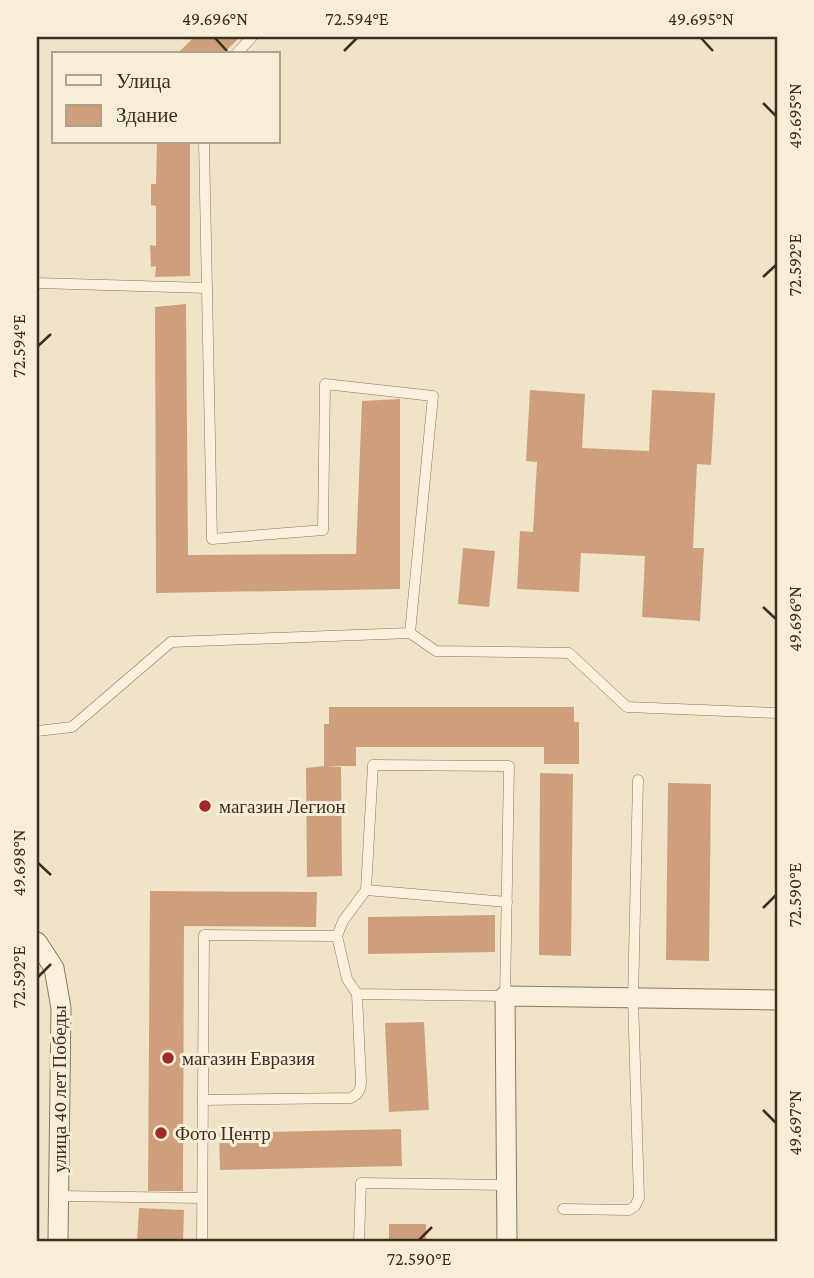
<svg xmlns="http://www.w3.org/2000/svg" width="814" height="1278" viewBox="0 0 814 1278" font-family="'Crimson Pro',serif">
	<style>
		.building { fill: #cf9f7d }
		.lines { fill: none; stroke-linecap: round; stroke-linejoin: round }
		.service-casing { stroke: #8d765c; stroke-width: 11 }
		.minor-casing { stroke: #8d765c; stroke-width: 21 }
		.service { stroke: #faf1dc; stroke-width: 10 }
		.minor { stroke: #faf1dc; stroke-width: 19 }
		.ticks { fill: none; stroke: #3d2e20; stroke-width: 2.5 }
		.poi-dot { fill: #9e2a2b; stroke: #f7eed8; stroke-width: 2.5 }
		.labels { text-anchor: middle; stroke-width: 6; stroke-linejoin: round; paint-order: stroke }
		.poi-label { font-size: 19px; fill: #3d2e20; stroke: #f7eed8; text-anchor: start }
		.street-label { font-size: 19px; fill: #3d2e20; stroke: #f7eed8 }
		.neatline { fill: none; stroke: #3d2e20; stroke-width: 2.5 }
		.ticks-label { font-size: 18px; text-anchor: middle; fill: #3d2e20 }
	</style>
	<rect width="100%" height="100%" fill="#f0e4c8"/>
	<g class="building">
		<polygon points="194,37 240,37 223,54 177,54"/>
		<polygon points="157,142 190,142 190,276 155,277 156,266 151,267 150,245 156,246 156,206 151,205 151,184 156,184"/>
		<polygon points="186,304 188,555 356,554 362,401 400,399 400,589 156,593 155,307"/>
		<polygon points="530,390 585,394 582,448 649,451 652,390 715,393 711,465 697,464 693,548 704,548 700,621 642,617 645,556 581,553 579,592 517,589 520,531 533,532 537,462 526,461"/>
		<polygon points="463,548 495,551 489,607 458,604"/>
		<polygon points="329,707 574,707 574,722 579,722 579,764 544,764 544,747 356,747 356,766 326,766 341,767 342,876 307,877 306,768 324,766 324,724 329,724"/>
		<polygon points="540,773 573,774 571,956 539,955"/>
		<polygon points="668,783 711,784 709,961 666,960"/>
		<polygon points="150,891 317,892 316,927 184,926 183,1191 148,1191"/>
		<polygon points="495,915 495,952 368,954 368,917"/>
		<polygon points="424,1022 429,1110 389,1112 385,1023"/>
		<polygon points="401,1129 402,1166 220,1170 219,1133"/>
		<polygon points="139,1208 184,1210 183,1241 137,1241"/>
		<rect x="389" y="1224" width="37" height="17"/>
	</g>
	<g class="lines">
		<g class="service-casing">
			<g id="service">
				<polyline points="236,54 252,37"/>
				<polyline points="37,283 207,288"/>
				<polyline points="410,633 436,651 569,653 627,707 777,713"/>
				<polyline points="37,731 72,727 171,642 410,633 433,396 325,384 323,530 212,539 204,142"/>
				<polyline points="366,890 507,902"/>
				<path d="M203 1100 351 1098C358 1094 361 1090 361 1082L357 994"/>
				<polyline points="59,1196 202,1198"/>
				<polyline points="563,1209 629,1210 635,1206 639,1198 633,998 638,780"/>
				<polyline points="202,1241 204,935 337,936 347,979 357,994 505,996 509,766 373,765 366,890 343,921 337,936"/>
				<polyline points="359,1241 361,1183 507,1185"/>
			</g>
		</g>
		<g class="minor-casing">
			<g id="minor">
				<polyline points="37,942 54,968 61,1008 58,1241"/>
				<polyline points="507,1241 505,996 777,1000"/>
			</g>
		</g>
		<use href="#service" class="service"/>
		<use href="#minor" class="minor"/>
	</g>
	<path class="ticks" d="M215 38 227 51M701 38 713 51M344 51 357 38M763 103 776 116M763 277 776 265M38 346 51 334M763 607 776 619M38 863 51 875M763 908 776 895M38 977 51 964M763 1110 776 1123M419 1240 432 1227"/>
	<g class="poi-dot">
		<circle cx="205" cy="806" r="7"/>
		<circle cx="168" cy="1058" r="7"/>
		<circle cx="161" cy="1133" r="7"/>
	</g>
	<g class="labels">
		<g class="poi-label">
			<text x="219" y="813">магазин Легион</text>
			<text x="182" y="1065">магазин Евразия</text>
			<text x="175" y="1140">Фото Центр</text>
		</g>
		<g class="street-label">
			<text transform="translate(59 1089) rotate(-90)" y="7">улица 40 лет Победы</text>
		</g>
	</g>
	<rect width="814" height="1278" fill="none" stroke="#f7eed8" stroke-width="77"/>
	<rect x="52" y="52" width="228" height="91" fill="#f7eed8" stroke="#ada18e" stroke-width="2"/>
	<rect x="66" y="75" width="35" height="10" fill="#faf1dc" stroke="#ada18e" stroke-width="2"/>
	<text x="116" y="88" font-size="21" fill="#3d2e20">Улица</text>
	<rect x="66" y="105" width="35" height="21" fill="#cf9f7d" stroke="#ada18e" stroke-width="2"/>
	<text x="116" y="122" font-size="21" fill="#3d2e20">Здание</text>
	<rect x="38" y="38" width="738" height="1202" class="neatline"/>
	<g class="ticks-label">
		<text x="215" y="25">49.696°N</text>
		<text x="357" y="25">72.594°E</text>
		<text x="701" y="25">49.695°N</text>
		<text transform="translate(795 116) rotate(-90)" y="6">49.695°N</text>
		<text transform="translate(795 265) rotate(-90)" y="6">72.592°E</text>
		<text transform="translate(19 346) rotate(-90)" y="6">72.594°E</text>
		<text transform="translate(795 619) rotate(-90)" y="6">49.696°N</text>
		<text transform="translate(19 863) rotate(-90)" y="6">49.698°N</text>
		<text transform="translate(795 895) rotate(-90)" y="6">72.590°E</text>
		<text transform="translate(19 977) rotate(-90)" y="6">72.592°E</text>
		<text transform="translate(795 1123) rotate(-90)" y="6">49.697°N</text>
		<text x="419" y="1265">72.590°E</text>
	</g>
</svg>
